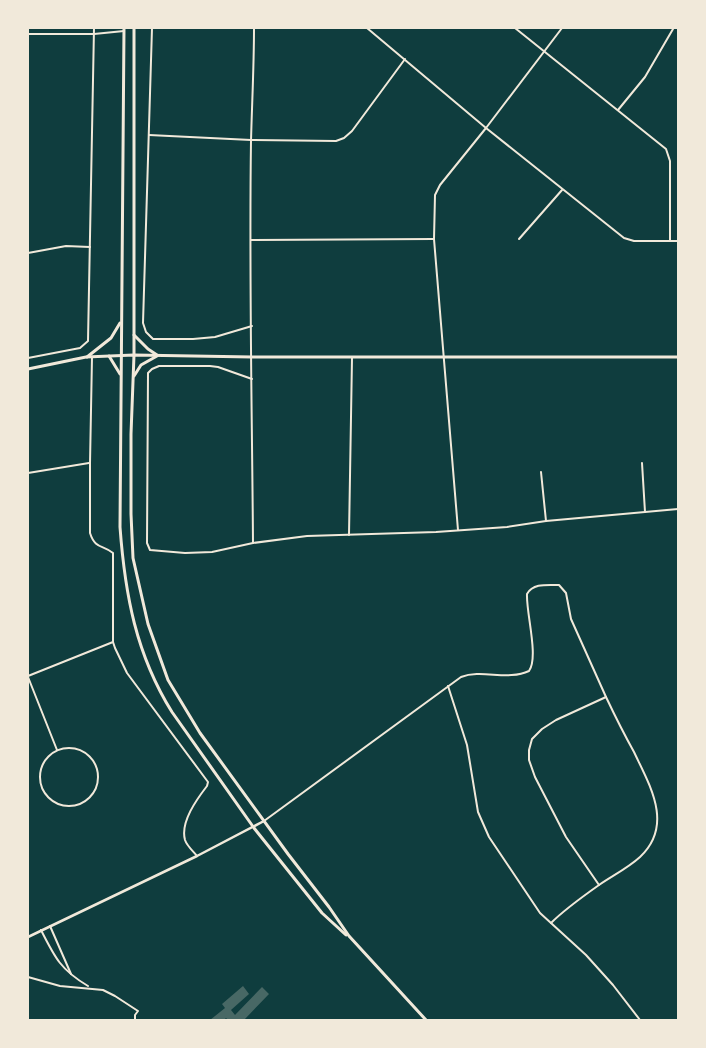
<svg xmlns="http://www.w3.org/2000/svg" width="706" height="1048" viewBox="0 0 706 1048" font-family="'PT Sans Narrow',sans-serif">
	<style>
		.building { fill: #486865 }
		.lines { fill: none; stroke-linecap: round; stroke-linejoin: round }
		.minor { stroke: #f1e9da; stroke-width: 2 }
		.tertiary { stroke: #f1e9da; stroke-width: 2.5 }
		.secondary { stroke: #f1e9da; stroke-width: 3 }
	</style>
	<rect width="100%" height="100%" fill="#0f3d3e"/>
	<polygon class="building" points="243,986 249,994 231,1010 235,1015 262,987 269,994 244,1020 228,1020 226,1018 224,1020 210,1020 225,1008 222,1004"/>
	<g class="lines">
		<g class="minor">
			<polyline points="152,28 143,323 146,332 153,339 193,339 215,337 252,326"/>
			<polyline points="367,28 486,128 624,238 634,241 678,241"/>
			<polyline points="515,28 666,149 670,161 670,241"/>
			<polyline points="28,34 94,34 124,31"/>
			<polyline points="618,110 645,77 673,29"/>
			<polyline points="149,135 251,140 336,141 344,138 352,131 405,59"/>
			<polyline points="519,239 562,190"/>
			<polyline points="251,240 433,239"/>
			<polyline points="28,253 66,246 90,247"/>
			<path d="M92 357 90 463V533C95 549 103 545 113 553V642L115 648 127 673 208 782 207 786C197 799 180 822 185 840 187 846 193 851 197 856"/>
			<polyline points="28,358 80,348 88,341 94,28"/>
			<polyline points="252,379 218,367 210,366 159,366 152,369 148,373 147,543 150,550 185,553 212,552 253,543 307,536 436,532 507,527 546,521 678,509"/>
			<polyline points="642,463 645,512"/>
			<polyline points="541,472 546,521"/>
			<polyline points="28,473 89,463"/>
			<polyline points="458,530 434,239 435,195 440,185 486,128 562,28"/>
			<polyline points="349,535 352,358"/>
			<path d="M253 543C252 409 249 275 251 141 252 103 254 65 254 28"/>
			<polyline points="28,676 113,642"/>
			<polyline points="28,677 57,750"/>
			<polyline points="448,686 467,745 478,812 489,837 540,913 586,955 613,985 640,1020"/>
			<circle cx="69" cy="777" r="29"/>
			<path d="M264 821 461 677C482 669 508 681 529 671 539 657 526 613 527 594 533 583 547 585 559 585L566 593 571 619 606 697 556 720 542 729 532 739 529 750V760L535 777 566 837 599 885"/>
			<path d="M551 923C565 909 582 897 599 885 612 876 628 868 640 857 674 825 650 786 634 752 624 734 615 716 606 697"/>
			<polyline points="50,926 71,974"/>
			<path d="M41 930C55 958 61 970 88 986"/>
			<polyline points="28,977 60,986 103,990 115,996 138,1011 135,1015 135,1020"/>
		</g>
		<polyline class="tertiary" points="28,937 197,856 264,821"/>
		<g class="secondary">
			<path d="M124 28 120 527C125 595 136 654 172 712L254 828 322 913 346 935"/>
			<polyline points="134,28 134,355 131,434 131,514 133,558 148,624 168,680 200,733 288,854 329,907 349,936 426,1020"/>
			<polyline points="134,335 148,349 157,355"/>
			<polyline points="109,356 120,374"/>
			<polyline points="87,357 111,338 120,323"/>
			<polyline points="28,369 86,357 134,355 252,357 678,357"/>
			<polyline points="134,376 141,365 157,356"/>
		</g>
	</g>
	<rect width="706" height="1048" fill="none" stroke="#f1e9da" stroke-width="58"/>
</svg>
